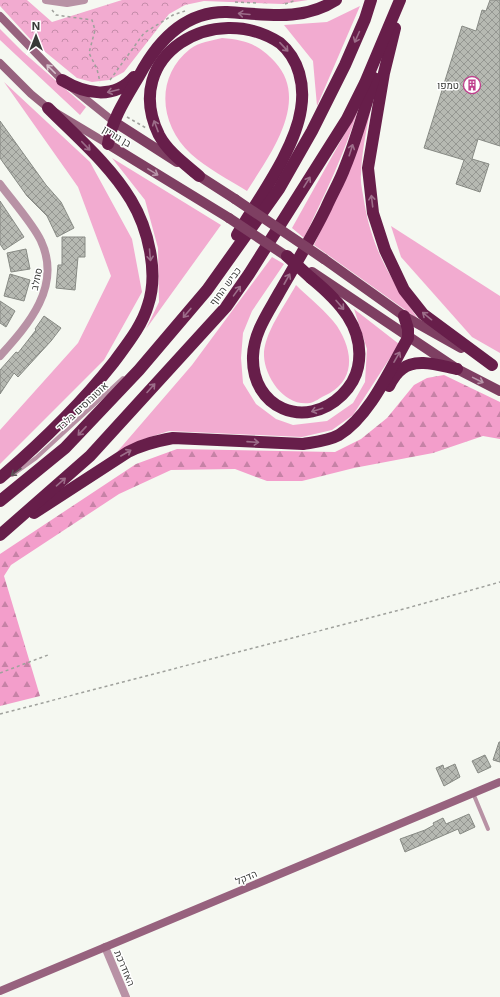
<svg xmlns="http://www.w3.org/2000/svg" width="500" height="997" viewBox="0 0 500 997" font-family="Inter,Heebo,sans-serif">
	<style>
		.grass { fill: #f2abd0 }
		.forest { fill: url(#forest-firs) }
		.park { fill: url(#park-crowns) }
		.building { fill: url(#building-cross-hatch); stroke: #878a84 }
		.lines { fill: none; stroke-linecap: round; stroke-linejoin: round }
		.path { stroke: #9fa19c; stroke-width: 1.5; stroke-dasharray: 3 3; stroke-linecap: butt }
		.lane { stroke: #b892a5; stroke-width: 4 }
		.street { stroke: #b892a5; stroke-width: 8 }
		.secondary { stroke: #97627e; stroke-width: 8 }
		.primary { stroke: #7e3f62; stroke-width: 10 }
		.highway { stroke: #671e4a; stroke-width: 12 }
		.primary-bridge { stroke: #7e3f62; stroke-width: 10 }
		.highway-bridge { stroke: #671e4a; stroke-width: 12 }
		.oneway { stroke: #9c6d89 }
		.oneway2 { stroke: #d5c0cb }
		.oneway3 { stroke: #b895a9 }
		.oneway4 { stroke: #5e5458 }
		.labels { text-anchor: middle; stroke-width: 3; stroke-linejoin: round; paint-order: stroke }
		.poi-label { font-size: 10px; fill: #383a37; stroke: #fff; text-anchor: end }
		.street-label { font-size: 10px; fill: #383a37; stroke: #fff }
	</style>
	<defs>
		<pattern id="forest-firs" width="22" height="20" patternUnits="userSpaceOnUse"><rect width="22" height="20" fill="#f39ecb"/><path d="M5 1l3.5 6h-7zM16 11l3.5 6h-7z" fill="#c682a6"/></pattern>
		<pattern id="park-crowns" width="20" height="18" patternUnits="userSpaceOnUse"><rect width="20" height="18" fill="#f2abd0"/><path d="M2 6a3 3 0 1 1 6 0M12 15a3 3 0 1 1 6 0" fill="none" stroke="#c58caa"/></pattern>
		<pattern id="building-cross-hatch" width="8" height="8" patternUnits="userSpaceOnUse"><rect width="8" height="8" fill="#b6b9b2"/><path d="M0 0l8 8M0 8l8-8" fill="none" stroke="#959792"/></pattern>
	</defs>
	<rect width="100%" height="100%" fill="#f5f8f1"/>
	<g class="grass">
		<polygon points="360,6 317,106 313,61 284,25 327,22"/>
		<polygon points="0,29 23,52 86,107 80,115 0,40"/>
		<path d="M222 38C246 40 258 44 275 62 311 101 269 156 247 191 229 180 207 168 191 154 159 124 155 77 190 49 199 42 211 41 222 38Z"/>
		<polygon points="4,82 90,162 132,239 142,292 104,360 0,464 0,430 78,343 111,276 78,187"/>
		<path d="M375 90C369 118 362 146 361 174 360 183 363 193 364 201 372 250 391 279 418 319L314 245 329 212Z"/>
		<path d="M358 110C344 155 324 196 304 238L292 228Z"/>
		<polygon points="112,158 221,225 146,329 159,302 158,248 145,200"/>
		<polygon points="391,226 500,296 500,353 472,337 401,257"/>
		<polygon points="272,257 284,264 252,311 243,333 241,358 243,383 256,404 276,419 293,425 327,421 353,403 365,382 367,349 354,309 399,344 353,415 332,430 302,437 169,431 141,440 117,452 192,365"/>
		<path d="M296 285C308 297 327 312 337 326 354 352 356 382 324 396 320 398 315 402 310 403 285 407 265 378 264 356 263 334 286 304 296 285Z"/>
	</g>
	<polygon class="forest" points="444,375 500,402 500,439 483,436 433,453 354,468 302,481 267,481 235,469 171,470 119,494 11,565 4,576 40,696 0,706 0,554 136,464 177,449 335,452 361,439 387,418 414,385 427,378"/>
	<polygon class="park" points="0,0 27,0 52,22 122,0 308,0 282,4 204,1 185,5 169,14 124,72 109,80 92,82 77,78 32,41 0,6"/>
	<g class="building">
		<polygon points="490,0 500,0 500,146 478,139 472,159 489,164 480,192 456,184 464,160 424,148 462,26 476,31 482,10 486,11"/>
		<polygon points="0,121 46,185 61,202 74,228 57,237 47,216 27,196 0,158"/>
		<polygon points="0,201 24,237 4,250 0,244"/>
		<polygon points="62,237 85,237 85,257 78,257 75,290 56,288 58,265 62,265"/>
		<polygon points="26,249 30,269 11,272 7,253"/>
		<polygon points="10,274 30,280 24,301 4,296"/>
		<polygon points="0,301 15,311 6,327 0,323"/>
		<polygon points="44,316 61,328 51,341 18,377 14,373 0,394 0,370 16,352 18,353 36,330 35,329"/>
		<polygon points="499,742 500,742 500,762 493,760"/>
		<polygon points="485,755 491,767 478,773 472,761"/>
		<polygon points="455,764 460,777 444,786 436,768 443,765 444,769"/>
		<polygon points="469,814 475,827 460,834 458,829 405,852 400,839 425,830 434,825 433,823 443,818 446,824"/>
	</g>
	<g class="lines">
		<g class="path">
			<polyline points="235,2 257,3"/>
			<polyline points="285,4 296,0"/>
			<polyline points="52,10 56,15 92,20 95,30 89,53 97,69 100,82"/>
			<polyline points="110,80 144,33 173,15 185,11"/>
			<polyline points="127,117 146,128"/>
			<polyline points="0,673 48,655"/>
			<polyline points="0,714 411,607 500,582"/>
		</g>
		<g class="lane">
			<polyline points="12,475 36,458 123,378"/>
			<polyline points="473,793 488,829"/>
		</g>
		<g class="street">
			<polyline points="46,0 67,3 84,0"/>
			<path d="M0 184C11 199 34 225 41 241 62 286 29 324 0 356"/>
			<polyline points="105,947 126,997"/>
		</g>
		<g class="secondary">
			<polyline points="0,16 62,80 113,121"/>
			<polyline points="0,63 31,94 48,108 108,144"/>
			<polyline points="0,991 500,782"/>
		</g>
		<g class="primary">
			<polyline points="113,121 177,162"/>
			<polyline points="108,144 229,218"/>
			<polyline points="193,172 235,199"/>
			<polyline points="324,259 404,316 461,348"/>
			<polyline points="312,272 457,369 500,391"/>
		</g>
		<g class="highway">
			<polyline points="395,28 384,73 368,168 373,213 385,250 404,290 423,314 492,365"/>
			<path d="M62 80C85 94 114 100 134 77"/>
			<path d="M108 144C112 119 126 98 139 76 157 42 185 11 227 12 265 14 302 22 336 0"/>
			<path d="M199 176C185 164 168 152 159 135 120 55 215 0 280 43 299 59 305 85 301 109 295 150 258 199 237 235"/>
			<path d="M311 278C338 300 366 328 358 367 356 377 350 387 342 395 305 431 251 408 253 356 254 332 268 313 279 293 295 265 312 237 326 208 332 194 340 181 345 167 357 138 365 107 374 78"/>
			<path d="M389 386C392 380 396 373 402 369 416 357 441 366 457 369"/>
			<path d="M0 478C42 442 80 405 114 362 127 344 142 326 148 305 159 273 148 228 131 200 110 165 77 137 48 108"/>
			<polyline points="0,501 65,448 139,370 207,290 279,189 312,131 345,65 365,19 371,0"/>
			<path d="M34 513 128 452C143 444 157 441 173 438L303 444C315 442 328 441 339 435 370 416 390 369 408 338V329L404 316"/>
			<polyline points="0,535 90,456 226,307 249,274 347,119 365,83 400,0"/>
		</g>
		<g class="primary-bridge">
			<polyline points="235,199 324,259"/>
			<polyline points="229,218 292,260"/>
		</g>
		<polyline class="highway-bridge" points="287,256 311,278"/>
	</g>
	<defs><path id="oneway-shaft" d="M-6 0H5M1.5-3L5.5 0L1.5 3" fill="none" stroke-width="1.6" stroke-linecap="round" stroke-linejoin="round"/></defs>
	<g class="oneway">
		<use href="#oneway-shaft" transform="translate(244 14) rotate(-175)"/>
		<use href="#oneway-shaft" transform="translate(357 37) rotate(114)"/>
		<use href="#oneway-shaft" transform="translate(284 47) rotate(47)"/>
		<use href="#oneway-shaft" transform="translate(113 91) rotate(166)"/>
		<use href="#oneway-shaft" transform="translate(156 126) rotate(-111)"/>
		<use href="#oneway-shaft" transform="translate(86 146) rotate(46)"/>
		<use href="#oneway-shaft" transform="translate(351 150) rotate(-72)"/>
		<use href="#oneway-shaft" transform="translate(307 182) rotate(-58)"/>
		<use href="#oneway-shaft" transform="translate(372 201) rotate(-97)"/>
		<use href="#oneway-shaft" transform="translate(150 255) rotate(85)"/>
		<use href="#oneway-shaft" transform="translate(287 279) rotate(-61)"/>
		<use href="#oneway-shaft" transform="translate(237 291) rotate(-54)"/>
		<use href="#oneway-shaft" transform="translate(340 305) rotate(49)"/>
		<use href="#oneway-shaft" transform="translate(187 313) rotate(130)"/>
		<use href="#oneway-shaft" transform="translate(427 316) rotate(-141)"/>
		<use href="#oneway-shaft" transform="translate(397 357) rotate(-60)"/>
		<use href="#oneway-shaft" transform="translate(151 388) rotate(-48)"/>
		<use href="#oneway-shaft" transform="translate(317 410) rotate(163)"/>
		<use href="#oneway-shaft" transform="translate(82 431) rotate(133)"/>
		<use href="#oneway-shaft" transform="translate(253 442) rotate(4)"/>
		<use href="#oneway-shaft" transform="translate(126 453) rotate(-30)"/>
		<use href="#oneway-shaft" transform="translate(61 482) rotate(-41)"/>
	</g>
	<use class="oneway2" href="#oneway-shaft" transform="translate(51 69) rotate(-135)"/>
	<g class="oneway3">
		<use href="#oneway-shaft" transform="translate(153 172) rotate(31)"/>
		<use href="#oneway-shaft" transform="translate(478 380) rotate(26)"/>
	</g>
	<use class="oneway4" href="#oneway-shaft" transform="translate(16 472) rotate(145)"/>
	<defs>
		<g id="building-ring" transform="scale(0.9)"><circle r="9.5" fill="#fff" stroke="#c0418e" stroke-width="1.5"/><path d="M-4-6H4V6H1V3H-1V6H-4ZM-2.5-4.3h1.7v1.8h-1.7ZM.8-4.3h1.7v1.8H.8ZM-2.5-1h1.7V.8h-1.7ZM.8-1h1.7V.8H.8Z" fill="#c0418e"/></g>
	</defs>
	<g fill-rule="evenodd">
		<use href="#building-ring" x="472" y="85"/>
	</g>
	<g class="labels">
		<g class="poi-label">
			<text x="459" y="89">טמפו</text>
		</g>
		<g class="street-label">
			<text transform="translate(117 136) rotate(31)" y="4">בן גוריון</text>
			<text transform="translate(36 279) rotate(-78)" y="4">סחלב</text>
			<text transform="translate(225 286) rotate(-53)" y="4">כביש החוף</text>
			<text transform="translate(82 406) rotate(-43)" y="4">אוטובוסים בלבד</text>
			<text transform="translate(246 877) rotate(-23)" y="4">הדקל</text>
			<text transform="translate(125 968) rotate(67)" y="4">האזדרכת</text>
		</g>
	</g>
	<g transform="translate(36 36)" stroke="#ffffff" stroke-width="3" paint-order="stroke">
	<path d="M0-3L7 15L0 10L-7 15Z" fill="#383a37"/>
	<text y="-6" font-size="11" font-weight="bold" text-anchor="middle" fill="#383a37">N</text>
	</g>
</svg>
